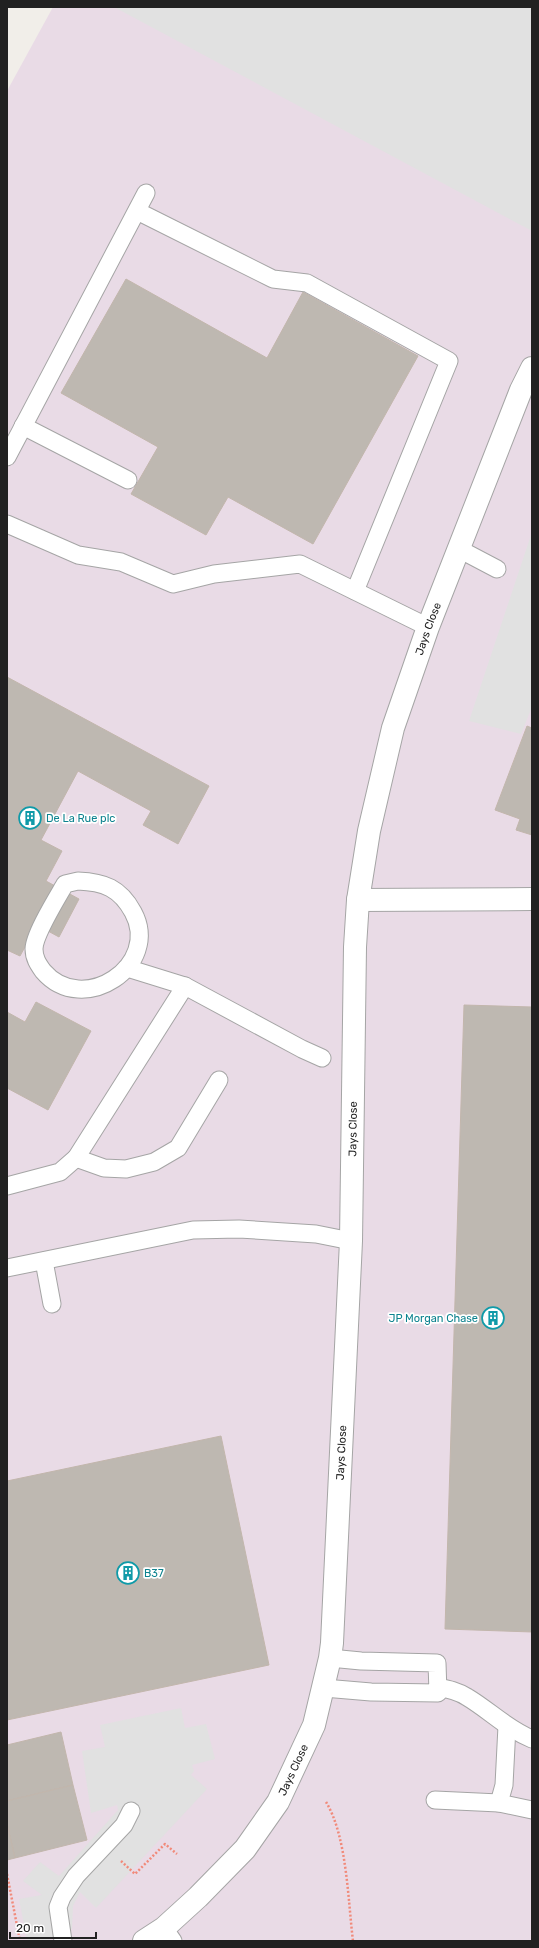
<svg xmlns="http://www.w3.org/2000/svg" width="539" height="1948" viewBox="0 0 539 1948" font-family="Rubik,sans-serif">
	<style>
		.industrial { fill: #e9dbe6 }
		.parking { fill: #e1e1e1 }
		.building { fill: #beb8b1; stroke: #c2b6ac }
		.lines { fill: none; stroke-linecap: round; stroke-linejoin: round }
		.service-casing { stroke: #a5a5a5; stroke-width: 19 }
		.minor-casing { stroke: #a5a5a5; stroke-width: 24 }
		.path { stroke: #f18a7a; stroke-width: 2.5; stroke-dasharray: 2 2; stroke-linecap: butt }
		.service { stroke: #fff; stroke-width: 17 }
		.minor { stroke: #fff; stroke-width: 22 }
		.labels { text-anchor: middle; stroke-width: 3.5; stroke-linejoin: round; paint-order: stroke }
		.street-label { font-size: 11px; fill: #212121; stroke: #fff }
		.culture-label { font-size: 11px; fill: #0d838f; stroke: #fff; text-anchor: start }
	</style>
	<rect width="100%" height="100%" fill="#f1eee9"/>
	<polygon class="industrial" points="53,7 532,7 532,1941 7,1941 7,91"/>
	<g class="parking">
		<polygon points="114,7 532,7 532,231"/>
		<polygon points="532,532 532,707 521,734 469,721"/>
		<polygon points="181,1708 185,1728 206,1724 215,1759 192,1765 194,1771 191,1775 207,1789 96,1908 80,1892 73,1906 72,1929 46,1941 27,1941 19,1899 42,1895 23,1881 40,1862 59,1876 118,1810 117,1805 91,1813 82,1751 105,1747 100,1725"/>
	</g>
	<g class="building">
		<polygon points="126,279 267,358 303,292 418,356 313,544 228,497 206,535 131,494 158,447 61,393"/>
		<polygon points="7,677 209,786 178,844 143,825 151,811 78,771 41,840 62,851 46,881 79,899 59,937 37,925 20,956 7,950"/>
		<polygon points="527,726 532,728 532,835 516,830 520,819 495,810"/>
		<polygon points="36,1002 91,1031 48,1110 7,1088 7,1012 25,1022"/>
		<polygon points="464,1005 532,1007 532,1632 445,1629"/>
		<polygon points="221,1436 269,1665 7,1720 7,1481"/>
		<polygon points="532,1648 532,1690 531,1690"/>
		<polygon points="61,1732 73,1785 7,1801 7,1745"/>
		<polygon points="73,1785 87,1840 15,1858 7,1824 7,1801"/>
		<polygon points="7,1824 15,1858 7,1860"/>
	</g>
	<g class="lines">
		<g class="service-casing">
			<g id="service">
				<polyline points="137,211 273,279 307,283 449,361 355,591"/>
				<polyline points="23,426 128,480"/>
				<polyline points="7,457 146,193"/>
				<polyline points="7,524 78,555 121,562 173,584 214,574 300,564 428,627"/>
				<polyline points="459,549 497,569"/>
				<path d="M78 881C104 882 120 888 133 912 162 965 83 1018 43 971 38 964 34 958 34 949 34 935 57 898 65 884Z"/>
				<polyline points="127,968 185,986 302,1049 322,1058"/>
				<polyline points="76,1158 104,1168 126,1169 154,1162 178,1148 219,1080"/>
				<polyline points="7,1186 60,1172 76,1158 185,986"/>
				<polyline points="44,1261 52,1304"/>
				<polyline points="7,1268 193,1230 239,1229 316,1234 351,1241"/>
				<path d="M438 1687C448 1689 458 1691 467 1697 489 1710 507 1729 532 1739"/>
				<polyline points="324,1688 371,1692 438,1693 437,1663 361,1661 330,1658"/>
				<polyline points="507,1726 504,1785 499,1803 532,1810"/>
				<polyline points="435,1800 499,1803"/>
				<polyline points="164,1928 173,1941"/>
				<polyline points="63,1941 58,1907 62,1897 76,1876 124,1825 131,1811"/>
			</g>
		</g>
		<g class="minor-casing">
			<g id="minor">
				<polyline points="358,900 532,899"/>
				<path id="s1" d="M144 1941 164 1928 198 1897 245 1849 278 1802 314 1725 330 1658 332 1643 351 1241 355 947 358 900 369 831 393 728 428 627 521 390 532 368"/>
			</g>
		</g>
		<g class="path">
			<path d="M326 1802C347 1836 348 1901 353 1941"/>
			<polyline points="121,1861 135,1874 165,1844 177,1854"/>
			<polyline points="7,1874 20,1941"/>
		</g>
		<use href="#service" class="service"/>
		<use href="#minor" class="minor"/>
	</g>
	<defs>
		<g id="building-ring" transform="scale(1.15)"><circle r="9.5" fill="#fff" stroke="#0f9aa8" stroke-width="1.5"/><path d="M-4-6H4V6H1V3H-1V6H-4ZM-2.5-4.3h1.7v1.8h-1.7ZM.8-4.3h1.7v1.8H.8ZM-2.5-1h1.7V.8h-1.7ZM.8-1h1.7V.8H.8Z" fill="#0f9aa8"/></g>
	</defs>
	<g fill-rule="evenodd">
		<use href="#building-ring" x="30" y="818"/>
		<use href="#building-ring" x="493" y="1318"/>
		<use href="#building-ring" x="128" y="1573"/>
	</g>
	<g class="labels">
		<g class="street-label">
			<text dy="4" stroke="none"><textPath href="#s1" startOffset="1388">Jays Close</textPath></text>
			<text dy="4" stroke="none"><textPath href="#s1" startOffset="878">Jays Close</textPath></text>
			<text dy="4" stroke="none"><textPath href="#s1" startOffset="554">Jays Close</textPath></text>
			<text dy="4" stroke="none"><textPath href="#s1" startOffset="230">Jays Close</textPath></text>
		</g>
		<g class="culture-label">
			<text x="46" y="822">De La Rue plc</text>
			<text x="478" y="1322" text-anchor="end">JP Morgan Chase</text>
			<text x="144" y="1577">B37</text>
		</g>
	</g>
	<rect width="539" height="1948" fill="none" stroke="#212121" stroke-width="16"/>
	<path d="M10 1932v6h86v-6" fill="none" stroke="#212121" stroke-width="2"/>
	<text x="16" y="1932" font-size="12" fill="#212121" stroke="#ffffff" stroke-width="3" paint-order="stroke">20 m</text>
</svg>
